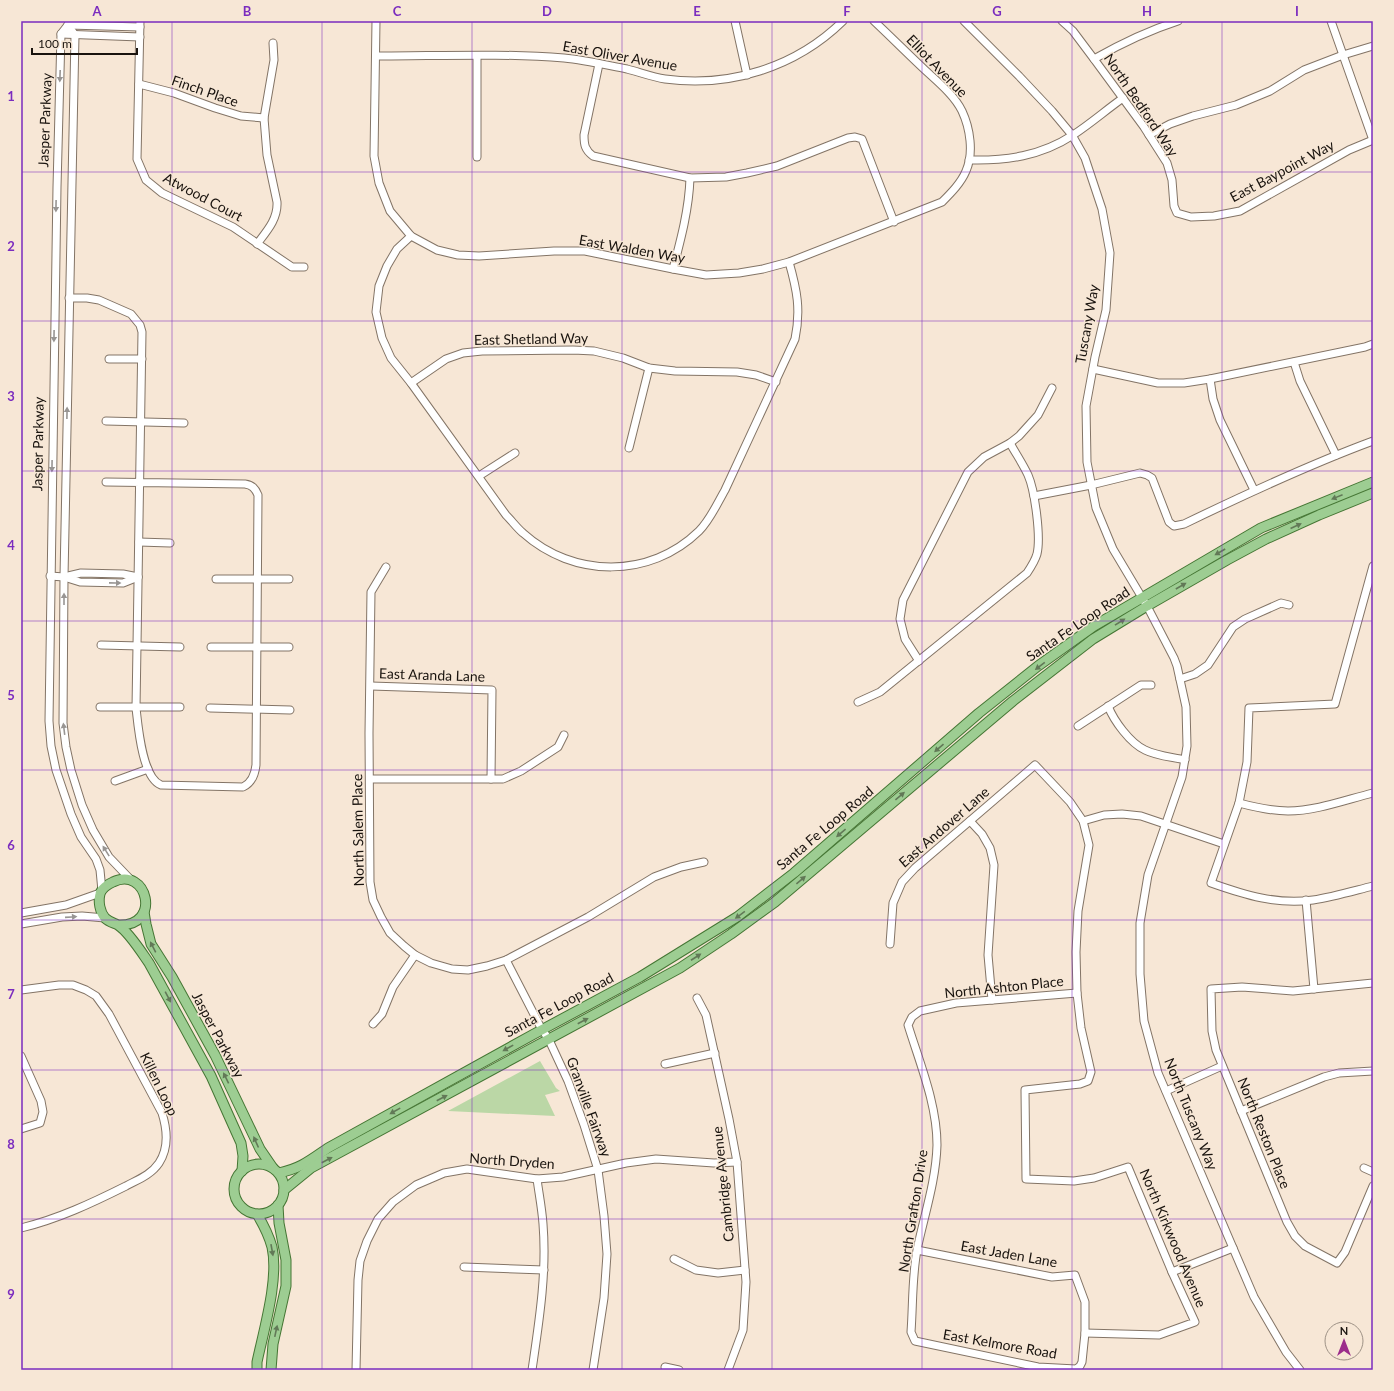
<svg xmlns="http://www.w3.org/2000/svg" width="1394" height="1391" viewBox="0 0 1394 1391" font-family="Lato,sans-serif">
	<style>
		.green { fill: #bbd7a6 }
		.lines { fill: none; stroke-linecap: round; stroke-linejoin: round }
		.minor-casing { stroke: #837466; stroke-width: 9 }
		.major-casing { stroke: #457634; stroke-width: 11 }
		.minor { stroke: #fff; stroke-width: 7 }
		.major { stroke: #9dcd92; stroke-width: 9 }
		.oneway { fill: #989593 }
		.oneway2 { fill: #627957 }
		.grid { fill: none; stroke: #7b2cbf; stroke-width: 1; stroke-opacity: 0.55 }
		.labels { text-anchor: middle; stroke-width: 3; stroke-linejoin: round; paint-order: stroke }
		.street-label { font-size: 14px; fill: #19130e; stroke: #f7e7d6 }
		.neatline { fill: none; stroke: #7b2cbf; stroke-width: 1.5 }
		.grid-label { font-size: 13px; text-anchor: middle; font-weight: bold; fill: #7b2cbf }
	</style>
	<rect width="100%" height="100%" fill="#f7e7d6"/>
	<polygon class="green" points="540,1061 556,1088 560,1091 545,1095 555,1116 448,1111"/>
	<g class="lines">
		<g class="minor-casing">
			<g id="minor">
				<polyline points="140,21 137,159 146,180 162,193 233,227 292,267 304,267"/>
				<path d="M376 21 374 156 379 183 390 211 411 236 437 250 458 255 479 256 554 251H585L673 269 706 275 739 273 763 269 789 262 942 202C951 193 961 183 966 171 974 153 970 128 962 111 954 95 938 82 925 70 908 54 891 37 874 21"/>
				<polyline points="735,21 747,75"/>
				<polyline points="964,21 1019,76 1052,111 1072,135 1085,158 1102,209 1110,253 1106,310 1095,357 1086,406 1087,462 1096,508 1113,549 1147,606 1174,658 1177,666 1186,707 1187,746 1182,777 1148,875 1140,923 1140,974 1144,1021 1158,1073 1254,1297 1286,1352 1300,1370"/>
				<polyline points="1062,21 1073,31 1094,59 1144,127 1167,163 1172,180 1174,206 1177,213 1191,217 1214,216 1240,211 1349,150 1373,140"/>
				<polyline points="1331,21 1373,140"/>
				<polyline points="68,25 61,34 57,187 49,721 51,746 56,770 71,814 81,837 96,859 100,870 102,891"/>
				<polyline points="68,25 75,35 64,577 63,723 66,747 71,770 82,805 93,830 109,857 131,880"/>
				<polyline points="68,25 140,27"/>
				<polyline points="61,34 140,37"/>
				<path d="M376 56C438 56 502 53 564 58 585 60 606 65 627 69 639 72 652 77 665 79 730 88 796 67 843 21"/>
				<path d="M1094 59C1122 43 1147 31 1178 21"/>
				<path d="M599 64 584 135C584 145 585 150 593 156L690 178 726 177 747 173 777 166 848 138 855 137 862 139 894 222"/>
				<polyline points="139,84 174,93 215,108 241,116 264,118"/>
				<polyline points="1149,135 1170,124 1193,116 1236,105 1270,91 1304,70 1343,55 1373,46"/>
				<polyline points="477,157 477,56"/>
				<path d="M969 160C1006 161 1041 156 1073 135 1090 124 1106 110 1123 98"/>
				<path d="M411 236 397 249 387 266 379 286 376 312 382 338 391 358 411 383 506 515C512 521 517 528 523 533 573 578 650 579 699 531 710 520 717 504 725 490L795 339C801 310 797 290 789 262"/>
				<path d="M257 244C267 231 278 219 277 202L267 155 264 118 274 60 273 43"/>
				<path d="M673 269C681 239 689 209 690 178"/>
				<path d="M69 298H87L99 300 131 314 140 325 142 332 136 708C138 725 142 778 161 785L243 787C252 783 255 774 256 765L258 495C255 488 252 485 245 484L106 482"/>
				<polyline points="109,359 142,359"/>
				<polyline points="1294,362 1300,381 1336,455"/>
				<polyline points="1093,369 1158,383 1184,383 1210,379 1365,347 1373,344"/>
				<polyline points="1210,379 1213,399 1220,420 1254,490"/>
				<polyline points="411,383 446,359 463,353 482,351 573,350 594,351 623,358 649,368 675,371 737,372 756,375 776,382"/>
				<polyline points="106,421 184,423"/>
				<polyline points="629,448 649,368"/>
				<polyline points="479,476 515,453"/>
				<path d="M1034 496 1091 485 1140 473 1147 475 1152 478 1169 522 1174 526 1184 524C1246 494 1308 465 1373 441"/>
				<polyline points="139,542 170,543"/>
				<path d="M1373 566 1335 704 1249 708 1247 762 1239 803 1211 883C1245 895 1277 905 1313 900 1333 897 1353 891 1373 886"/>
				<polyline points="386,567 371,592 369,733 370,882 373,900 381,917 390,933 404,946 415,955 431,963 452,969 468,970 487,966 506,960 588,917 654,877 681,867 704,862"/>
				<polyline points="50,576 64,577 81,573 123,574 138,577"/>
				<polyline points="64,577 80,582 123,583 138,577"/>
				<polyline points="216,579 289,579"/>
				<polyline points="101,645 180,647"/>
				<polyline points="211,647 289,647"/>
				<polyline points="919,661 905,639 900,619 903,600 968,472 984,457 1010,443 1019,436 1038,415 1052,388"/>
				<polyline points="1180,679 1195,674 1208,665 1233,627 1245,619 1281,603 1289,605"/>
				<polyline points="371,686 492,690 491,779"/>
				<path d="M858 702 880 692 1027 573C1031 567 1035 561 1037 554 1041 537 1035 491 1028 475 1023 464 1016 454 1010 443"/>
				<path d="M1108 706C1114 721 1130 743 1145 750 1157 756 1172 757 1185 760"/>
				<polyline points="100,707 180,707"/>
				<polyline points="210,708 290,710"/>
				<polyline points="1078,726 1141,685 1151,685"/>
				<polyline points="370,779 503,779 521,771 558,747 564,735"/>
				<polyline points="115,781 148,769"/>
				<path d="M1239 803C1254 807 1271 811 1288 811 1316 811 1345 800 1373 793"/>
				<polyline points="970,821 982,834 990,848 994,865 988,955 992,1000"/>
				<polyline points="1083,821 1104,815 1122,814 1141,816 1224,844"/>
				<polyline points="1306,900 1314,989"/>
				<polyline points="21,913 66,905 100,893"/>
				<polyline points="21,924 62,917 82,916 105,918"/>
				<polyline points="890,944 893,903 902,882 915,868 1035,765 1070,802 1083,821 1089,845 1078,911 1076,952 1077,993 1081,1028 1091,1072 1088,1081 1080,1084 1025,1090 1026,1179 1074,1181 1094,1178 1128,1167 1172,1272 1195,1322 1159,1335 1085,1333"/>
				<polyline points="506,960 540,1026 549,1040 568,1081 584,1125 598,1170 604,1216 607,1254 604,1298 593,1370"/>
				<polyline points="1373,983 1293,991 1242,987 1211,989 1212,1031 1216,1050 1287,1222 1295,1236 1305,1246 1337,1263 1345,1252 1373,1186"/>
				<path d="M21 990 59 985H73L86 990 96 996 109 1014 162 1113C167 1129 169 1148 159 1163 151 1175 137 1180 126 1186 92 1203 58 1219 21 1228"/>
				<polyline points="697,998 706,1015 729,1119 737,1162 746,1282 743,1330 728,1370"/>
				<polyline points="373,1024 382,1014 393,987 415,955"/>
				<polyline points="21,1056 41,1101 43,1112 40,1123 21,1129"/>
				<polyline points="665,1064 715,1053"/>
				<polyline points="1166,1091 1222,1066"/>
				<polyline points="1241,1111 1324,1077 1339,1073 1373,1071"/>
				<polyline points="1364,1168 1373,1172"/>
				<path d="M917 1250 1052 1277 1075 1275 1085 1302V1333L1082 1362 1080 1366 1076 1369 1038 1367 915 1341 911 1332C913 1305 912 1277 917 1250 924 1216 936 1181 937 1145 937 1104 920 1064 908 1025L912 1017 920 1011 956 1003 1077 993"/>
				<polyline points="674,1259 696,1270 718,1273 745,1270"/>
				<polyline points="464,1267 544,1270"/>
				<polyline points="1172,1272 1233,1248"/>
				<polyline points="665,1367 679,1370"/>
				<polyline points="356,1370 358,1280 360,1261 367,1241 378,1219 393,1202 416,1185 444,1173 467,1169 537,1179 563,1177 626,1163 656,1159 714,1163 737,1162"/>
				<path d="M532 1370C539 1322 547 1273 543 1224 542 1209 539 1194 537 1179"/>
			</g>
		</g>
		<g class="major-casing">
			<g id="major">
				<polyline points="144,912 146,924 151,944 172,977 215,1055 260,1149 273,1168"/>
				<path d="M118 925C163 927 147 865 113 882 108 884 101 889 100 894 98 902 100 912 105 918 109 922 114 923 118 925 129 932 142 953 149 963L211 1076 232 1123 241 1143 243 1156 242 1171"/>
				<circle cx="259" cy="1189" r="25"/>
				<path d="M279 1173C301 1168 309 1161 328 1148L534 1034 640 977 737 917 794 873 979 713 1038 666 1094 626 1261 528 1373 482"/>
				<polyline points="284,1190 311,1168 680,968 731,934 775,902 1013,701 1093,639 1147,606 1227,560 1266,539 1319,515 1373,493"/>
				<path d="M257 1370V1362C264 1329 279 1279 272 1247 269 1236 263 1224 257 1214"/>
				<polyline points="271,1370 273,1344 286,1286 286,1260 279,1223 278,1205"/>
			</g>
		</g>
		<use href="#minor" class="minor"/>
		<use href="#major" class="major"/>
	</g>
	<defs><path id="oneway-solid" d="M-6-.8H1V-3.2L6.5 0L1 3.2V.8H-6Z"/></defs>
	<g class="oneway">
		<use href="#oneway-solid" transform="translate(60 76) rotate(92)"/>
		<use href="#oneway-solid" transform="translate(56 206) rotate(91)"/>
		<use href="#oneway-solid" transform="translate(54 336) rotate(91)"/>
		<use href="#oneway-solid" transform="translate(67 413) rotate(-89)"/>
		<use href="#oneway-solid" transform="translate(52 466) rotate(91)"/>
		<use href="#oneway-solid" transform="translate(115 583) rotate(1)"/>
		<use href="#oneway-solid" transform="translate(64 599) rotate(-90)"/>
		<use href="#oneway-solid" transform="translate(64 729) rotate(-97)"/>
		<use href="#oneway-solid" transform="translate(106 851) rotate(-122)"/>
		<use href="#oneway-solid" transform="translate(71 917) rotate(-4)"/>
	</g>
	<g class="oneway2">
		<use href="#oneway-solid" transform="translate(1337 497) rotate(158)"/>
		<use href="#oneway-solid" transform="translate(1296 526) rotate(-25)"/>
		<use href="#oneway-solid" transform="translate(1220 552) rotate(150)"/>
		<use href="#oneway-solid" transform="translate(1181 586) rotate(-30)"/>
		<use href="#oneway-solid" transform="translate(1120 622) rotate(-32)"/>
		<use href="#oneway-solid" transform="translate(1040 666) rotate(143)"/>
		<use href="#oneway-solid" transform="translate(939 748) rotate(139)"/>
		<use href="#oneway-solid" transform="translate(900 796) rotate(-40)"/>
		<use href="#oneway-solid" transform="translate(841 833) rotate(140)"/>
		<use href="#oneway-solid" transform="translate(801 880) rotate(-40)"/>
		<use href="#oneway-solid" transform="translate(740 915) rotate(144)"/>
		<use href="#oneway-solid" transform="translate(153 947) rotate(-117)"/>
		<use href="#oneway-solid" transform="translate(696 957) rotate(-33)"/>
		<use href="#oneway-solid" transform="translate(168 997) rotate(62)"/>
		<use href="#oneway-solid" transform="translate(583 1021) rotate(-28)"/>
		<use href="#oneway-solid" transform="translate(508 1048) rotate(151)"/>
		<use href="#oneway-solid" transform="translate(226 1078) rotate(-116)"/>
		<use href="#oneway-solid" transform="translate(442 1098) rotate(-28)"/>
		<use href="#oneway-solid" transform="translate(395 1111) rotate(151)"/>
		<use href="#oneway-solid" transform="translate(256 1142) rotate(-114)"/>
		<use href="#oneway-solid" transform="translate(327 1160) rotate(-28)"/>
		<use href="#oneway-solid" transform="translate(272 1250) rotate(80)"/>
		<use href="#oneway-solid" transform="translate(276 1331) rotate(-78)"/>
	</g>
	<path class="grid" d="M172 21V1370M322 21V1370M472 21V1370M622 21V1370M772 21V1370M922 21V1370M1072 21V1370M1222 21V1370M21 172H1373M21 321H1373M21 471H1373M21 621H1373M21 770H1373M21 920H1373M21 1070H1373M21 1219H1373"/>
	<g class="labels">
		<g class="street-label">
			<text transform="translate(620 56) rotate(10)" y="5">East Oliver Avenue</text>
			<text transform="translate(937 66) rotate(46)" y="5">Elliot Avenue</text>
			<text transform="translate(205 91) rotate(19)" y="5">Finch Place</text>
			<text transform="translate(1141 105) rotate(56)" y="5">North Bedford Way</text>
			<text transform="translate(45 120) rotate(-88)" y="5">Jasper Parkway</text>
			<text transform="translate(1282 171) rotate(-28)" y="5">East Baypoint Way</text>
			<text transform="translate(203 197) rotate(28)" y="5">Atwood Court</text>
			<text transform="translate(632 249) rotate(10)" y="5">East Walden Way</text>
			<text transform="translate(1087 324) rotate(-80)" y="5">Tuscany Way</text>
			<text transform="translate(531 339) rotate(-1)" y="5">East Shetland Way</text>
			<text transform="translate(38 444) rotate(-89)" y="5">Jasper Parkway</text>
			<text transform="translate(1078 624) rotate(-34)" y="5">Santa Fe Loop Road</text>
			<text transform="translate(432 675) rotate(2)" y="5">East Aranda Lane</text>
			<text transform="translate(944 827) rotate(-41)" y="5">East Andover Lane</text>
			<text transform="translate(825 828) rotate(-40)" y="5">Santa Fe Loop Road</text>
			<text transform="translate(358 830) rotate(-91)" y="5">North Salem Place</text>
			<text transform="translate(1004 987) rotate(-6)" y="5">North Ashton Place</text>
			<text transform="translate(559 1005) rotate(-28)" y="5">Santa Fe Loop Road</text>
			<text transform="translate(218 1035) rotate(62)" y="5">Jasper Parkway</text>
			<text transform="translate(159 1084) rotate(64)" y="5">Killen Loop</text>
			<text transform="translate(589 1107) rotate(70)" y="5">Granville Fairway</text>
			<text transform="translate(1191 1114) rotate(68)" y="5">North Tuscany Way</text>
			<text transform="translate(1264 1133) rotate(68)" y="5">North Reston Place</text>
			<text transform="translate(512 1161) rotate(4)" y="5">North Dryden</text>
			<text transform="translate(723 1184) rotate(-96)" y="5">Cambridge Avenue</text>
			<text transform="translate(913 1211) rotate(-81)" y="5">North Grafton Drive</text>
			<text transform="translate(1173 1238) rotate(67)" y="5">North Kirkwood Avenue</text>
			<text transform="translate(1009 1254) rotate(10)" y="5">East Jaden Lane</text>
			<text transform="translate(1000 1344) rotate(10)" y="5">East Kelmore Road</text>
		</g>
	</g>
	<rect width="1394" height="1391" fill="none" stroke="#f7e7d6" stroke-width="44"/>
	<g transform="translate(1344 1341)"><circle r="19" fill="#f7e7d6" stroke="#9e9286"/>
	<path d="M0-3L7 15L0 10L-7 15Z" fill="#9c2d8b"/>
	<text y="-6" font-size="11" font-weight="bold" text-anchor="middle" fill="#19130e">N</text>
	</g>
	<path d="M32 48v6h105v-6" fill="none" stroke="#19130e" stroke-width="2"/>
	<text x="38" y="48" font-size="12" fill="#19130e" stroke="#f7e7d6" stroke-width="3" paint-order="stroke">100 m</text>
	<rect x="22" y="22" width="1350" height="1347" class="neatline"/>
	<g class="grid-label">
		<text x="97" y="16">A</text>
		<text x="247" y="16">B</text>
		<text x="397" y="16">C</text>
		<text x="547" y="16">D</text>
		<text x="697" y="16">E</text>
		<text x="847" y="16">F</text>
		<text x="997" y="16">G</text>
		<text x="1147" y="16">H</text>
		<text x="1297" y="16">I</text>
		<text x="11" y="101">1</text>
		<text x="11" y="251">2</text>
		<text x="11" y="401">3</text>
		<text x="11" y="550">4</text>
		<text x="11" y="700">5</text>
		<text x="11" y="850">6</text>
		<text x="11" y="999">7</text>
		<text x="11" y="1149">8</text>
		<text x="11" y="1299">9</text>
	</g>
</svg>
